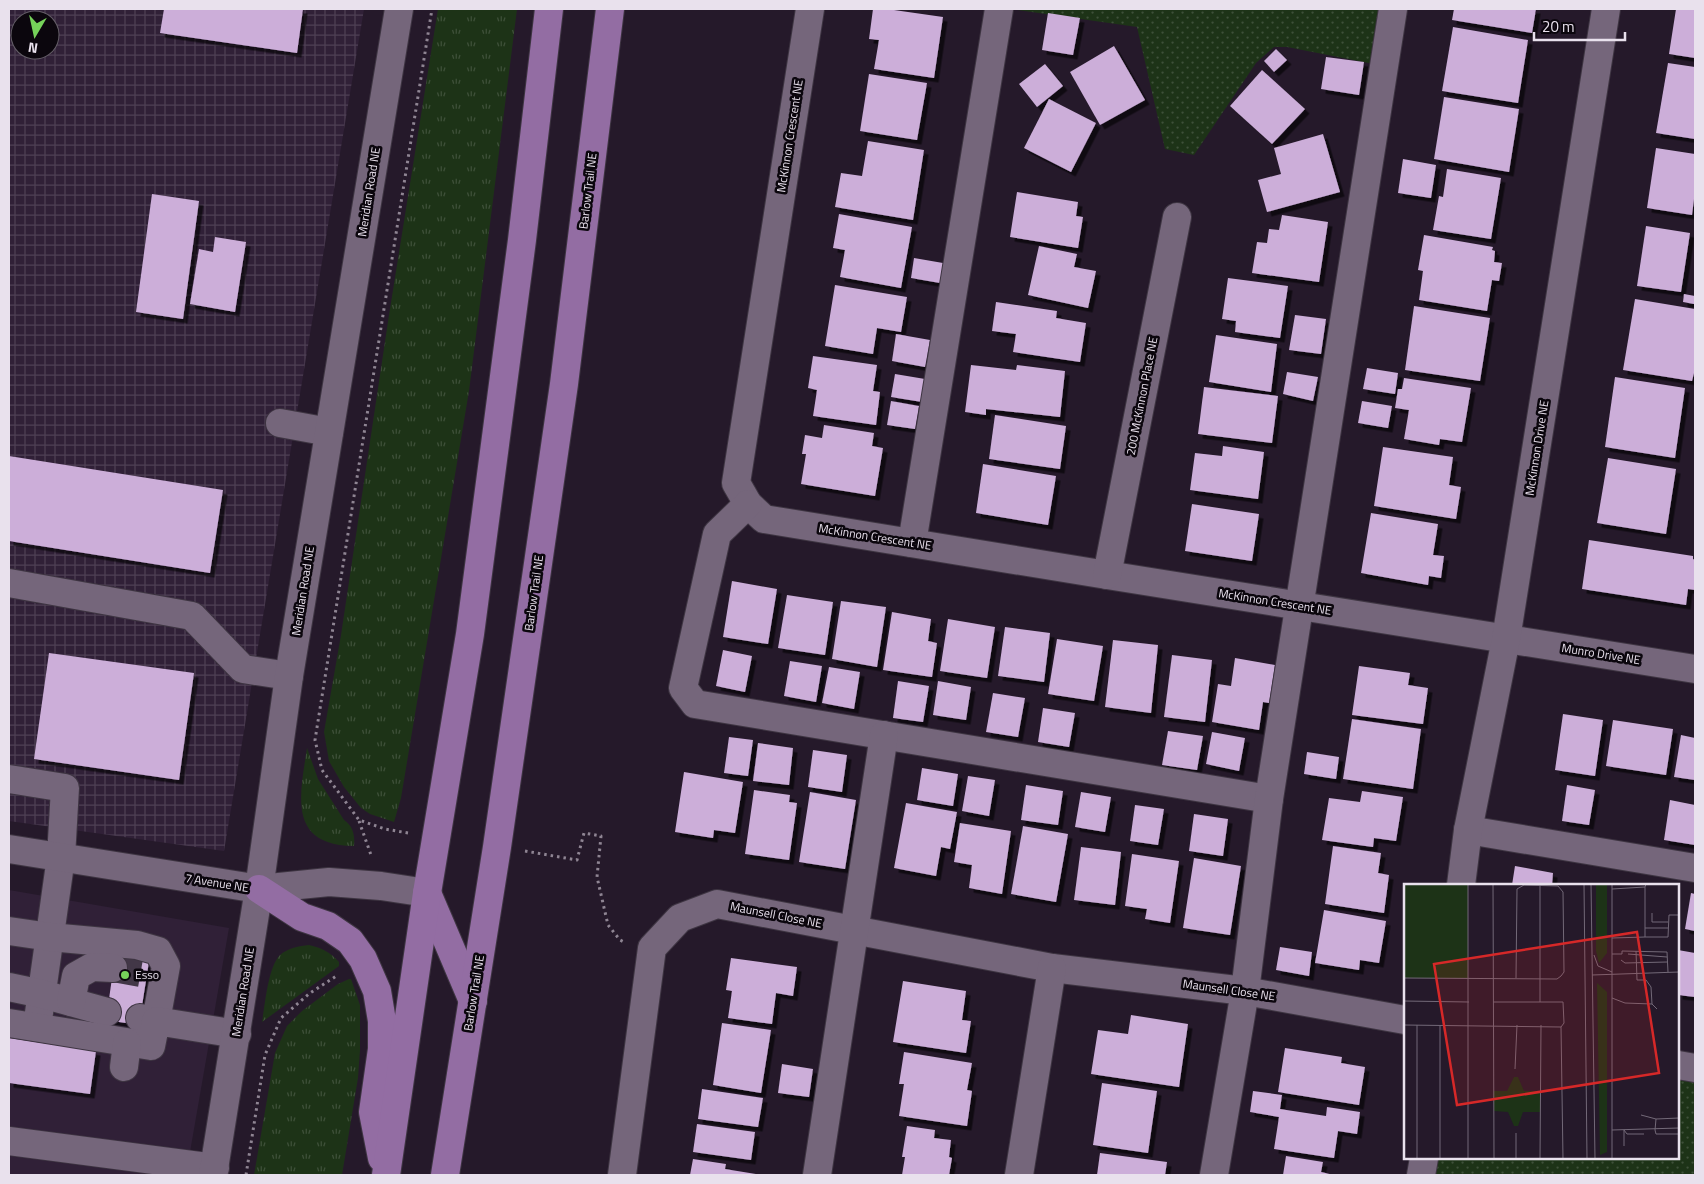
<svg xmlns="http://www.w3.org/2000/svg" width="1704" height="1184" viewBox="0 0 1704 1184" font-family="'Titillium Web',sans-serif">
	<style>
		.built { fill: #302037 }
		.industrial { fill: url(#industrial-grid); fill-rule: evenodd }
		.grass { fill: url(#grass-tufts) }
		.park { fill: url(#park-dots) }
		.building { fill: #ccaed9; filter: url(#shadow) }
		.lines { fill: none; stroke-linecap: round; stroke-linejoin: round }
		.minor-tunnel { stroke: #423747; stroke-width: 28; stroke-dasharray: 28 14; stroke-linecap: butt }
		.minor-casing { stroke: #3e3542; stroke-width: 30 }
		.major-casing { stroke: #3e3542; stroke-width: 30 }
		.path { stroke: #8f8593; stroke-width: 3; stroke-dasharray: 2.5 4; stroke-linecap: butt }
		.minor { stroke: #75667b; stroke-width: 28 }
		.major { stroke: #936da3; stroke-width: 28 }
		.poi-dot { fill: #76d25a; stroke: #0b060d; stroke-width: 2 }
		.labels { text-anchor: middle; stroke-width: 5; stroke-linejoin: round; paint-order: stroke }
		.street-label { font-size: 12px; fill: #e9e1ed; stroke: #0b060d }
		.poi-label { font-size: 12px; fill: #e9e1ed; stroke: #0b060d; text-anchor: start }
		.inset-road { fill: none; stroke: #736978; stroke-width: 1 }
		.view { fill: #d62828; fill-opacity: 0.15; stroke: #d62828; stroke-width: 2.5 }
		.inset-edge { fill: none; stroke: #e9e1ed; stroke-width: 2.5 }
	</style>
	<defs>
		<pattern id="industrial-grid" width="8" height="8" patternUnits="userSpaceOnUse" patternTransform="scale(1.25)"><rect width="8" height="8" fill="#302037"/><path d="M0 4h8M4 0v8" fill="none" stroke="#4e4054"/></pattern>
		<pattern id="grass-tufts" width="24" height="20" patternUnits="userSpaceOnUse" patternTransform="scale(1.25)"><rect width="24" height="20" fill="#1d3317"/><path d="M3 7l-1-3M5 7V3M7 7l1-3M15 17l-1-3M17 17v-4M19 17l1-3" fill="none" stroke="#3e5039"/></pattern>
		<pattern id="park-dots" width="8" height="8" patternUnits="userSpaceOnUse" patternTransform="scale(1.25)"><rect width="8" height="8" fill="#1d3317"/><path d="M2 2h.1M6 6h.1" fill="none" stroke="#3e5039" stroke-width="1.8" stroke-linecap="round"/></pattern>
		<filter id="shadow"><feDropShadow dx="4.5" dy="4.5" stdDeviation="0" flood-color="#0009"/></filter>
	</defs>
	<rect width="100%" height="100%" fill="#25192a"/>
	<polygon class="built" points="9,890 229,928 186,1175 9,1175"/>
	<path class="industrial" d="M9 9H364L224 851 9 821ZM20 20H50V50H20Z"/>
	<g class="grass">
		<polygon points="438,9 517,9 469,391 401,798 394,822 370,814 361,808 344,787 329,761 324,732 341,635 389,315"/>
		<path d="M307 748 318 779 344 820C353 826 355 835 354 846 287 845 300 795 307 748Z"/>
		<path d="M309 945C322 948 330 952 339 962V966L262 1022C265 1005 268 967 280 955 288 948 299 946 309 945Z"/>
		<polygon points="349,979 351,979 360,1005 360,1050 358,1078 342,1175 254,1175 275,1053 287,1026 302,1011 338,984"/>
	</g>
	<g class="park">
		<polygon points="1011,9 1393,9 1384,66 1287,47 1274,47 1256,63 1194,155 1165,149 1137,27"/>
		<polygon points="1678,1065 1695,1068 1695,1175 1421,1175 1424,1158 1678,1158"/>
	</g>
	<g class="building">
		<polygon points="164,9 303,9 297,53 160,33"/>
		<polygon points="873,9 887,9 943,17 934,78 874,69 879,40 869,39"/>
		<polygon points="1454,9 1536,9 1532,33 1452,20"/>
		<polygon points="1676,9 1695,9 1695,58 1669,54"/>
		<polygon points="1048,13 1080,18 1073,55 1042,50"/>
		<polygon points="1453,27 1528,40 1518,103 1442,91"/>
		<polygon points="1114,46 1145,100 1100,125 1070,72"/>
		<polygon points="1276,49 1287,60 1274,72 1264,61"/>
		<polygon points="1326,57 1364,62 1359,95 1321,89"/>
		<polygon points="1668,63 1695,67 1695,139 1656,133"/>
		<polygon points="1045,64 1063,86 1037,107 1019,84"/>
		<polygon points="1262,70 1305,109 1272,144 1230,106"/>
		<polygon points="869,74 927,83 917,140 860,131"/>
		<polygon points="1444,97 1519,109 1509,172 1434,159"/>
		<polygon points="1049,99 1096,123 1071,172 1024,148"/>
		<polygon points="1323,134 1340,192 1267,212 1258,180 1281,174 1274,148"/>
		<polygon points="868,141 924,150 913,220 835,207 841,173 862,176"/>
		<polygon points="1656,148 1695,154 1695,191 1692,215 1647,208"/>
		<polygon points="1403,159 1436,165 1431,198 1398,193"/>
		<polygon points="1447,169 1501,178 1491,239 1433,230 1439,196 1443,197"/>
		<polygon points="1017,192 1078,202 1076,216 1083,217 1078,248 1010,237"/>
		<polygon points="152,194 199,201 183,319 136,312"/>
		<polygon points="839,214 912,227 901,288 840,277 845,250 833,248"/>
		<polygon points="1282,215 1328,222 1319,282 1252,273 1257,242 1267,243 1269,229 1279,230"/>
		<polygon points="1646,226 1690,233 1681,292 1637,286"/>
		<polygon points="1424,235 1493,247 1492,250 1495,251 1494,262 1502,263 1499,281 1492,280 1487,311 1419,300 1423,271 1418,270"/>
		<polygon points="215,237 246,242 235,312 190,304 199,249 213,252"/>
		<polygon points="1039,246 1077,254 1074,267 1096,271 1088,308 1028,295"/>
		<polygon points="914,258 943,263 940,283 911,278"/>
		<polygon points="1228,278 1288,286 1280,338 1235,332 1236,321 1222,319"/>
		<polygon points="835,285 907,297 901,332 877,328 873,354 825,346"/>
		<polygon points="1684,294 1695,296 1694,304 1683,302"/>
		<polygon points="1635,299 1695,309 1695,369 1692,381 1623,370"/>
		<polygon points="996,302 1057,311 1056,318 1086,323 1080,362 1013,352 1016,334 992,331"/>
		<polygon points="1414,306 1490,318 1480,381 1405,370"/>
		<polygon points="1295,315 1326,319 1321,354 1289,350"/>
		<polygon points="896,334 930,340 925,367 892,361"/>
		<polygon points="1216,335 1277,344 1271,392 1209,382"/>
		<polygon points="813,356 877,365 873,391 880,392 876,425 813,416 817,390 808,388"/>
		<polygon points="971,365 1016,370 1017,365 1065,371 1060,417 986,409 986,415 965,412"/>
		<polygon points="1367,368 1398,373 1395,394 1363,389"/>
		<polygon points="1287,372 1318,377 1313,401 1283,394"/>
		<polygon points="895,374 925,379 922,402 891,397"/>
		<polygon points="1615,377 1685,388 1675,458 1605,447"/>
		<polygon points="1404,378 1471,388 1462,442 1440,439 1439,445 1404,439 1409,410 1395,408 1398,389 1402,389"/>
		<polygon points="1204,387 1278,396 1272,443 1198,434"/>
		<polygon points="891,401 919,406 915,429 887,425"/>
		<polygon points="1362,401 1392,406 1388,428 1358,423"/>
		<polygon points="995,415 1066,426 1060,469 989,459"/>
		<polygon points="824,425 874,433 872,446 883,448 875,496 801,484 806,454 802,454 805,435 822,438"/>
		<polygon points="1223,446 1264,452 1258,499 1190,490 1195,453 1222,456"/>
		<polygon points="1383,447 1453,457 1449,485 1461,487 1456,519 1374,506"/>
		<polygon points="9,456 223,490 210,573 9,541"/>
		<polygon points="1608,458 1676,469 1666,534 1597,523"/>
		<polygon points="983,464 1056,476 1048,525 976,513"/>
		<polygon points="1192,504 1259,514 1252,561 1185,551"/>
		<polygon points="1371,513 1438,524 1433,555 1444,556 1441,578 1429,576 1428,585 1361,573"/>
		<polygon points="1589,540 1693,556 1693,559 1695,560 1695,590 1688,589 1686,605 1582,589"/>
		<polygon points="732,581 777,589 768,644 723,637"/>
		<polygon points="787,595 833,602 825,655 778,648"/>
		<polygon points="841,601 886,607 877,667 832,659"/>
		<polygon points="892,612 931,619 928,641 937,643 932,677 883,670"/>
		<polygon points="948,619 995,627 987,678 940,671"/>
		<polygon points="1005,627 1050,633 1044,682 998,676"/>
		<polygon points="1057,639 1103,646 1094,701 1048,694"/>
		<polygon points="1113,640 1158,645 1151,713 1105,707"/>
		<polygon points="723,650 752,656 745,692 716,686"/>
		<polygon points="49,653 194,673 179,780 34,759"/>
		<polygon points="1172,655 1212,660 1205,722 1164,717"/>
		<polygon points="1235,658 1275,665 1269,703 1263,702 1259,730 1212,722 1218,684 1231,686"/>
		<polygon points="790,661 822,666 816,702 784,696"/>
		<polygon points="1359,666 1410,673 1408,685 1428,688 1423,724 1352,715"/>
		<polygon points="829,667 860,672 854,709 822,703"/>
		<polygon points="898,681 929,686 923,722 893,718"/>
		<polygon points="938,681 971,687 966,720 933,715"/>
		<polygon points="993,693 1025,698 1018,737 986,732"/>
		<polygon points="1043,708 1075,713 1069,747 1038,742"/>
		<polygon points="1563,714 1603,720 1595,776 1555,770"/>
		<polygon points="1352,719 1421,729 1413,789 1343,779"/>
		<polygon points="1613,720 1673,729 1666,775 1606,766"/>
		<polygon points="1168,731 1203,736 1197,770 1162,765"/>
		<polygon points="1212,732 1245,738 1239,771 1206,764"/>
		<polygon points="1681,735 1695,738 1695,780 1674,777"/>
		<polygon points="729,737 753,740 748,776 724,773"/>
		<polygon points="758,743 793,748 789,785 753,781"/>
		<polygon points="813,750 847,755 842,792 808,787"/>
		<polygon points="1307,752 1339,757 1336,779 1304,774"/>
		<polygon points="922,768 958,774 953,806 917,800"/>
		<polygon points="684,772 743,782 735,833 714,830 713,838 675,832"/>
		<polygon points="968,776 995,780 989,816 962,811"/>
		<polygon points="1026,785 1063,791 1058,825 1021,820"/>
		<polygon points="1567,785 1595,790 1589,825 1562,821"/>
		<polygon points="754,790 790,795 789,802 797,803 789,860 745,854"/>
		<polygon points="1362,791 1403,797 1396,841 1374,838 1373,847 1322,840 1329,798 1360,802"/>
		<polygon points="810,792 856,800 845,869 799,862"/>
		<polygon points="1081,792 1111,797 1105,832 1075,827"/>
		<polygon points="1670,800 1695,805 1695,845 1664,840"/>
		<polygon points="906,803 957,812 950,849 941,847 936,876 894,868"/>
		<polygon points="1135,805 1164,809 1158,845 1130,841"/>
		<polygon points="1194,814 1228,819 1223,856 1189,851"/>
		<polygon points="960,823 1011,831 1002,894 969,888 972,865 954,862"/>
		<polygon points="1023,826 1068,834 1056,902 1011,894"/>
		<polygon points="1333,846 1381,853 1378,873 1389,875 1384,913 1325,904"/>
		<polygon points="1081,847 1121,852 1115,905 1074,900"/>
		<polygon points="1132,854 1179,861 1170,923 1145,919 1147,909 1125,906"/>
		<polygon points="1194,858 1241,866 1230,935 1183,928"/>
		<polygon points="1515,866 1553,873 1552,885 1512,885"/>
		<polygon points="1691,893 1695,894 1695,931 1685,929"/>
		<polygon points="1324,910 1386,921 1379,963 1360,960 1359,970 1315,963"/>
		<polygon points="1280,947 1312,952 1309,976 1276,970"/>
		<polygon points="116,950 150,955 139,1025 106,1020"/>
		<polygon points="1678,950 1695,953 1695,997 1678,995"/>
		<polygon points="731,958 797,967 793,996 776,993 772,1024 728,1018 732,991 726,990"/>
		<polygon points="903,981 966,991 962,1020 971,1021 966,1053 893,1042"/>
		<polygon points="1131,1015 1188,1024 1179,1087 1091,1074 1098,1030 1128,1034"/>
		<polygon points="722,1023 771,1030 761,1093 713,1085"/>
		<polygon points="9,1038 96,1051 90,1094 9,1083"/>
		<polygon points="1285,1048 1342,1057 1341,1063 1365,1067 1359,1105 1278,1092"/>
		<polygon points="904,1052 972,1063 967,1090 972,1091 967,1126 899,1116 904,1084 899,1084"/>
		<polygon points="782,1064 813,1069 809,1097 778,1093"/>
		<polygon points="1102,1083 1157,1091 1148,1153 1093,1145"/>
		<polygon points="702,1089 763,1098 758,1127 698,1119"/>
		<polygon points="1253,1091 1282,1095 1280,1109 1326,1116 1327,1107 1360,1112 1357,1134 1338,1131 1334,1158 1274,1149 1279,1117 1250,1112"/>
		<polygon points="697,1124 755,1132 751,1160 693,1152"/>
		<polygon points="907,1126 935,1130 934,1138 951,1140 949,1157 952,1158 949,1175 902,1175 905,1157 902,1157"/>
		<polygon points="1100,1153 1167,1162 1165,1175 1097,1175"/>
		<polygon points="1286,1156 1323,1162 1321,1172 1334,1175 1283,1175"/>
		<polygon points="693,1159 726,1164 725,1169 762,1175 690,1175"/>
	</g>
	<g class="lines">
		<polyline class="minor-tunnel" points="113,968 147,974"/>
		<g class="minor-casing">
			<g id="minor">
				<polyline points="810,9 736,483 748,504 764,519 1107,575 1695,669"/>
				<polyline points="280,423 329,432"/>
				<polyline points="748,504 717,534 683,688 695,704 1269,799"/>
				<polyline points="912,543 999,9"/>
				<polyline points="1107,575 1177,217"/>
				<polyline points="9,583 192,616 243,669 289,676"/>
				<polyline points="9,779 65,788 61,857 37,1027"/>
				<polyline points="1468,830 1695,868"/>
				<polyline points="9,849 259,889 329,882 381,886 427,893"/>
				<polyline points="1461,885 1468,830 1506,639 1606,9"/>
				<polyline points="9,931 50,937 137,945 158,951 166,966 156,1021 140,1018"/>
				<polyline points="9,987 42,994 107,1012"/>
				<polyline points="71,1002 76,976 92,967 113,968"/>
				<polyline points="9,1023 151,1046 156,1021 237,1034"/>
				<polyline points="1678,1065 1695,1068"/>
				<polyline points="124,1067 127,1043"/>
				<polyline points="9,1141 215,1168"/>
				<polyline points="213,1175 259,889 289,676 399,9"/>
				<polyline points="622,1175 652,948 680,918 717,904 1052,968 1245,991 1405,1020"/>
				<polyline points="817,1175 884,735"/>
				<polyline points="1019,1175 1052,968"/>
				<polyline points="1214,1175 1245,991 1269,799 1393,9"/>
				<polyline points="1421,1175 1424,1158"/>
			</g>
		</g>
		<g class="major-casing">
			<g id="major">
				<polyline points="259,889 302,917 328,926 350,941 363,959 377,991 382,1021 382,1049 373,1112 382,1158"/>
				<polyline points="427,893 473,1001"/>
				<polyline points="386,1175 427,893 470,634 522,240 549,9"/>
				<polyline points="445,1175 497,847 564,384 610,9"/>
			</g>
		</g>
		<g class="path">
			<polyline points="359,821 371,855"/>
			<polyline points="408,833 385,829 359,820 322,770 315,740 432,9"/>
			<polyline points="525,851 577,860 584,833 601,836 597,877 608,925 620,940 624,942"/>
			<polyline points="246,1175 265,1055 281,1018 310,993 338,975"/>
		</g>
		<use href="#minor" class="minor"/>
		<use href="#major" class="major"/>
	</g>
	<circle class="poi-dot" cx="125" cy="975" r="5"/>
	<g class="labels">
		<g class="street-label">
			<text transform="translate(790 136) rotate(-81)" y="4">McKinnon Crescent NE</text>
			<text transform="translate(588 191) rotate(-83)" y="4">Barlow Trail NE</text>
			<text transform="translate(369 192) rotate(-81)" y="4">Meridian Road NE</text>
			<text transform="translate(1142 396) rotate(-79)" y="4">200 McKinnon Place NE</text>
			<text transform="translate(1537 448) rotate(-81)" y="4">McKinnon Drive NE</text>
			<text transform="translate(875 537) rotate(9)" y="4">McKinnon Crescent NE</text>
			<text transform="translate(303 591) rotate(-81)" y="4">Meridian Road NE</text>
			<text transform="translate(534 593) rotate(-82)" y="4">Barlow Trail NE</text>
			<text transform="translate(1275 602) rotate(9)" y="4">McKinnon Crescent NE</text>
			<text transform="translate(1601 654) rotate(9)" y="4">Munro Drive NE</text>
			<text transform="translate(217 883) rotate(9)" y="4">7 Avenue NE</text>
			<text transform="translate(776 915) rotate(11)" y="4">Maunsell Close NE</text>
			<text transform="translate(1229 990) rotate(8)" y="4">Maunsell Close NE</text>
			<text transform="translate(243 992) rotate(-81)" y="4">Meridian Road NE</text>
			<text transform="translate(474 993) rotate(-81)" y="4">Barlow Trail NE</text>
		</g>
		<g class="poi-label">
			<text x="135" y="979">Esso</text>
		</g>
	</g>
	<g transform="translate(1404 884)">
		<rect width="275" height="275" fill="#25192a"/>
		<path d="M192 0H203V69L195 79 192 67ZM193 99 203 108V268L196 271Z" fill="#1d3317"/>
		<path d="M0 0H64V94H0ZM110 193H114L120 207H136V228H119L114 242H110L104 228 90 227 89 207H103Z" fill="#1d3317"/>
		<path class="inset-road" d="M89 0 90 275M180 0 183 275M187 0 191 275M136 1V118M208 5 241 3 242 0M248 29V38H264M241 44H264M241 53H264L265 31H275M208 54 241 53V3M232 67 233 96H242L247 103 248 120M208 70H218V67L263 68 264 88M224 70 263 73M190 71 194 82 208 88M217 76 221 79 263 78M188 91 275 88M0 94 153 95 157 92 160 88 159 8 154 2 120 1 113 5 112 94M208 114 221 119 248 120 253 125M0 117 65 118M89 118H159L160 139 157 143M0 141 157 143 159 275M13 141V275M275 144V172M111 185 113 141M237 231 252 235M275 234 252 235 251 246 252 250H275M208 246 275 244M220 262V246L223 250H240M36 275V141M64 275V0M112 275V249M136 275 137 141M208 275V0"/>
		<path class="view" d="M233 48 255 189 53 221 30 80Z"/>
		<rect width="275" height="275" class="inset-edge"/>
	</g>
	<rect width="1704" height="1184" fill="none" stroke="#e9e1ed" stroke-width="20"/>
	<g transform="translate(35 35) rotate(189)"><circle r="24" fill="#0b060d" stroke="#645e67"/>
	<path d="M0-4L9 19L0 12L-9 19Z" fill="#76d25a"/>
	<text y="-8" font-size="14" font-weight="bold" text-anchor="middle" fill="#e9e1ed">N</text>
	</g>
	<path d="M1534 32v8h91v-8" fill="none" stroke="#e9e1ed" stroke-width="2.5"/>
	<text x="1542" y="32" font-size="15" fill="#e9e1ed" stroke="#0b060d" stroke-width="4" paint-order="stroke">20 m</text>
</svg>
